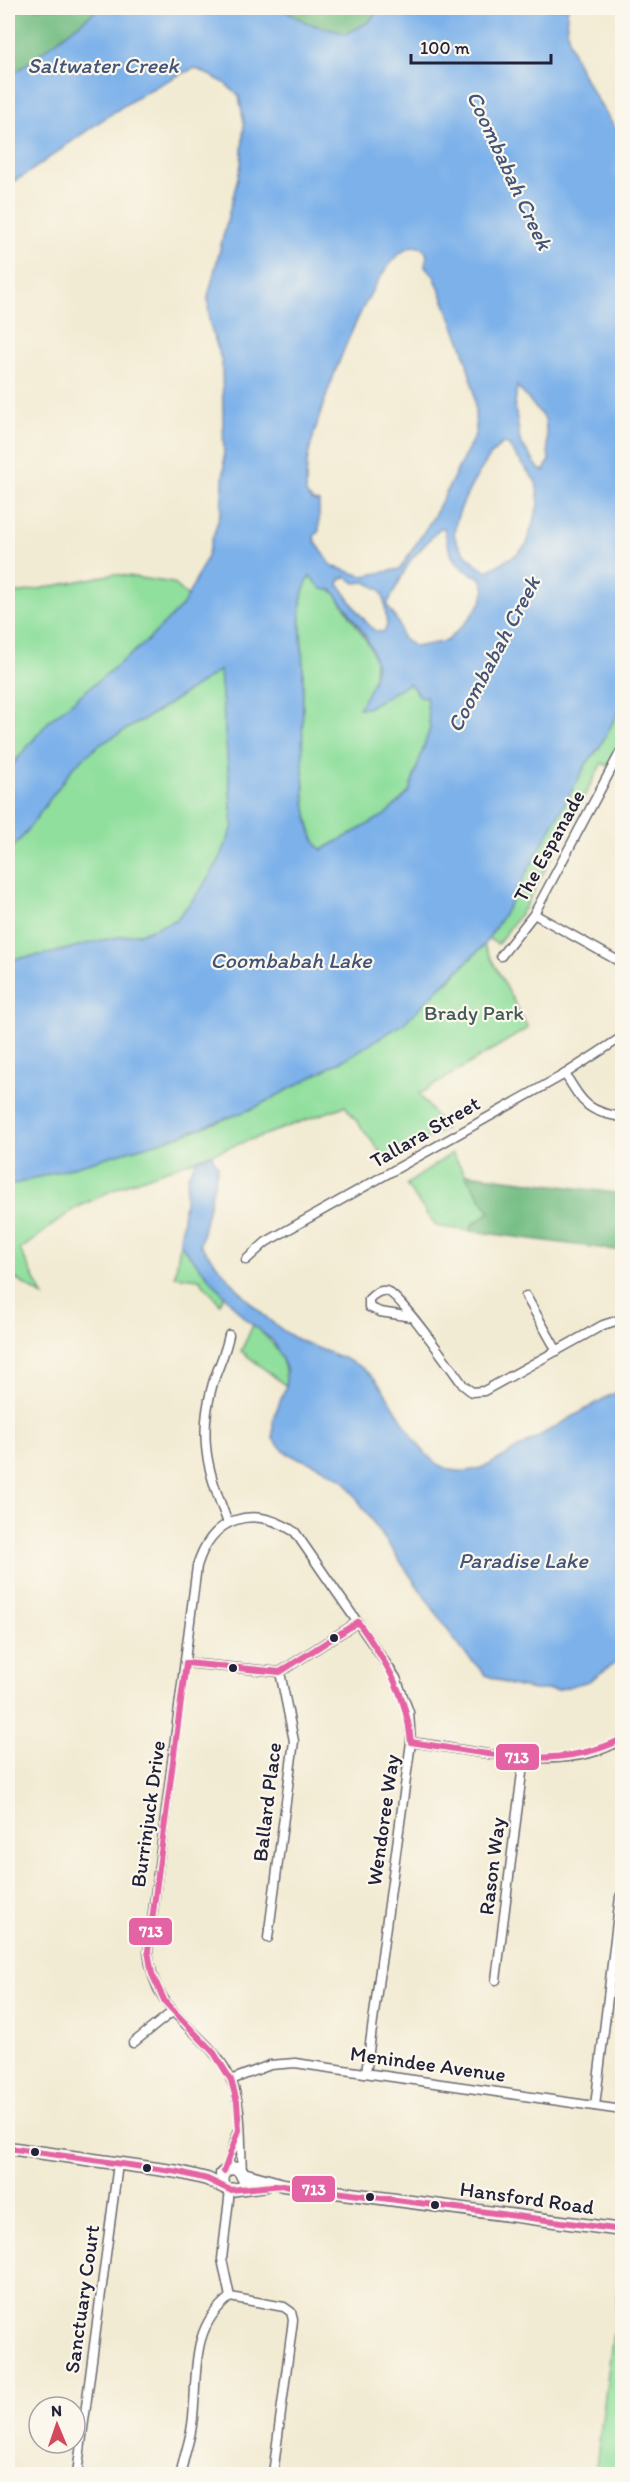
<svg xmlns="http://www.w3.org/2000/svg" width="630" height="2482" viewBox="0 0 630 2482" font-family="Itim,sans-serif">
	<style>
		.green { fill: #90df9d; stroke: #59806c; stroke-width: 1.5 }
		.forest { fill: #74be84; stroke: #4b7060; stroke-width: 1.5 }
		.water { fill: #7cb1ea; stroke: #4f6a92; stroke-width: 1.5; fill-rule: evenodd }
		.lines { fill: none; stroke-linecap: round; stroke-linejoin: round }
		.street-casing { stroke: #6b6870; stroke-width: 11 }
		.secondary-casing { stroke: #6b6870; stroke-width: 15 }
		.street { stroke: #fff; stroke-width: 8 }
		.secondary { stroke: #fff; stroke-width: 12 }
		.bus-1-casing { stroke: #fbf7ec; stroke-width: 10 }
		.bus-1 { stroke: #e463a4; stroke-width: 6 }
		.bus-dot { fill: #22223b; stroke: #fbf7ec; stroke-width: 2 }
		.labels { text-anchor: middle; stroke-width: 4.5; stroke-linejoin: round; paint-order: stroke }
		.street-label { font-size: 21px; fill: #22223b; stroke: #fbf7ec }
		.park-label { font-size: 21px; fill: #435b58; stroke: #fbf7ec }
		.water-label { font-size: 22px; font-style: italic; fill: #425478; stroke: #fbf7ec }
		.line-badge { stroke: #fbf7ec; stroke-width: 2 }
		.badge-label { font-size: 16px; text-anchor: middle; font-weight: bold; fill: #fff }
	</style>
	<rect width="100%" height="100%" fill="#fbf7ec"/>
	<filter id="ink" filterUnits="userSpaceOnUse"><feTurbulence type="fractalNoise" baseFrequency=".0167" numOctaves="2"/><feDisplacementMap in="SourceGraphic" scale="12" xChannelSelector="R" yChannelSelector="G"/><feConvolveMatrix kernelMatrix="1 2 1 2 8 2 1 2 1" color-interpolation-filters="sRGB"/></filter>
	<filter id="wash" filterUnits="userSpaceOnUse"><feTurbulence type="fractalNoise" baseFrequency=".008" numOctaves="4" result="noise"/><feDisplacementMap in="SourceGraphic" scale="24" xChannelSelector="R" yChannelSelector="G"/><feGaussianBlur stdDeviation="1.35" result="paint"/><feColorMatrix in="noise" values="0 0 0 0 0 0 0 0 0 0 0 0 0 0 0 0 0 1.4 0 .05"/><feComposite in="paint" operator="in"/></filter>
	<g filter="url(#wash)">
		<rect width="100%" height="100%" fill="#f2ebd3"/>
		<g class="green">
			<polygon points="114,574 173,583 188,596 183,605 146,642 50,720 8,770 8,595"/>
			<path d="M310 576 336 594 371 648 375 661 374 677 367 708 409 683 420 696 426 695 430 728 409 792 385 815 322 850C295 830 304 705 303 670 303 648 299 623 301 601 302 593 306 583 310 576Z"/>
			<polygon points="220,670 233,827 219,861 200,891 176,920 142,933 97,941 53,953 8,960 8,852 24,835 74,766 99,745 161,709"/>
			<polygon points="622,705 622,773 602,763 525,907 498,944 488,939 587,763 599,748"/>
			<polygon points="484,945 528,1028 419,1094 445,1129 387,1161 345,1106 119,1187 74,1209 20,1250 44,1297 13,1277 8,1278 8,1186 179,1136 254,1108 449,981"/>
			<polygon points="452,1153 490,1212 471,1226 471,1231 436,1226 406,1185"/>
			<polygon points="180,1244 224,1295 220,1304 199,1279 175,1276"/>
			<path d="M253 1325C274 1342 287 1358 286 1386L241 1351Z"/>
			<polygon points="622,2264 622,2474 595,2474"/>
		</g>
		<g class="forest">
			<polygon points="8,8 100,8 8,78"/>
			<polygon points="281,8 380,8 369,22 346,34 307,23"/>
			<polygon points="467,1174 622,1194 622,1251 471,1231 471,1226 490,1212 465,1175"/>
		</g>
		<g class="water">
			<path d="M100 8H281L307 23 346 34 369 22 380 8H568C558 48 601 105 622 138V705L599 748 587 763 504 914 484 945 403 1024 347 1058 254 1108 179 1136 8 1186V960L53 953 97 941 142 933 176 920 200 891 219 861 233 827 220 670 161 709 99 745 74 766 24 835 8 852V770L50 720 146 642 183 605 206 559 221 511 224 467 222 362 209 321 208 297 241 165 244 123 239 96 223 82 195 68C133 93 79 137 25 175L8 184V78ZM414 246 423 248 427 255 425 266 434 276 463 348 474 391 476 433 434 516 400 569 363 576 332 566 315 541 314 536 319 531V502L313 501 306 494C306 482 306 469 308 457 317 414 372 255 414 246ZM517 386 545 419 549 460 544 471 539 469 520 441 515 405ZM503 443 508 445 536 482 539 502 527 544 517 554 488 571C478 567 458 549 455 538 449 519 487 453 503 443ZM440 528H444C450 555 452 567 481 578L485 589 482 601 468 620 447 641 415 647 402 638 398 622 387 605 410 561ZM310 576 322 589 332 590 336 594C350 615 383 650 374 678 371 688 364 698 359 708H367L409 683 421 697 426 696 430 728 409 792 385 815 322 850C295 831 304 709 303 675 303 652 299 625 301 602 302 593 306 583 310 576ZM347 577 355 583 366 582 380 590 384 599 387 625 384 632 375 631C360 618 351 600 339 585L340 579Z"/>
			<path d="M211 1154 218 1166 200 1245C229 1278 256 1316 295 1338 317 1351 354 1357 372 1376 394 1398 414 1452 441 1466 458 1475 473 1471 489 1465L612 1394 622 1392V1658L589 1681 557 1690H533L510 1685 486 1675 461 1649 344 1480 321 1467 286 1453 273 1439V1419L286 1386V1368L273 1341 244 1318 180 1244 188 1176 196 1160Z"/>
		</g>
	</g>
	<g filter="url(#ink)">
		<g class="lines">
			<g class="street-casing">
				<g id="street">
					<polyline points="534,914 622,963"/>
					<polyline points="501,956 534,914 622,749"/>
					<path d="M565 1074C583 1103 587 1112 622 1117"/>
					<polyline points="246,1260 266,1242 565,1074 622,1037"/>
					<polyline points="526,1296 557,1351"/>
					<path d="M412 1317 380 1312 369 1307V1299C373 1295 380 1290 386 1291 398 1292 453 1371 463 1385L472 1392 484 1391 603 1325 622 1319"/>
					<path d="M228 1523C208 1471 197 1440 213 1383 218 1367 226 1352 229 1335"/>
					<polyline points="186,1663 280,1672 358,1622"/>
					<path d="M411 1742C474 1750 568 1776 622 1739"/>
					<polyline points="268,1938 294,1741 280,1672"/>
					<polyline points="496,1980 524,1757"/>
					<polyline points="133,2043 172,2012"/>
					<polyline points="231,2080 270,2065 295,2063 622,2110"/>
					<polyline points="595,2106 620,1897 622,1893"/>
					<polyline points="226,2169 238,2132"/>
					<path d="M242 2171C240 2142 243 2107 231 2080 207 2027 154 2020 148 1951L197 1566C212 1517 252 1504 295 1532L396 1678 409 1712 411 1742 366 2073"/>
					<polyline points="230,2297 284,2307 291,2312 293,2320 273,2474"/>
					<polyline points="230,2297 222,2259 230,2190"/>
					<polyline points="77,2474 118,2164"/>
					<path d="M181 2474C183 2457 190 2442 192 2425 199 2378 187 2330 230 2297"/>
				</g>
			</g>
			<g class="secondary-casing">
				<g id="secondary">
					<polyline points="8,2148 179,2172 207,2179 230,2190 267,2185"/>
					<polyline points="243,2174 283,2185 622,2230"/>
					<polyline points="223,2185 222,2174 229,2168 239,2169 244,2179"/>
				</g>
			</g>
			<use href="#street" class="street"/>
			<use href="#secondary" class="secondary"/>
			<g class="bus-1-casing">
				<g id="bus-1">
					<path d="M358 1622C385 1660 407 1694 411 1742"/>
					<polyline points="186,1663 148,1951 152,1974 165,2002 214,2053 231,2080 237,2102 239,2130 224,2171"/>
					<polyline points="186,1663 280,1672 358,1622"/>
					<path d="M411 1742C481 1752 555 1773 622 1739"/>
					<polyline points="8,2148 179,2172 207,2179 230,2190 283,2185 622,2230"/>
				</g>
			</g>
			<use href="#bus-1" class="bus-1"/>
		</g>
	</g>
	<g class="bus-dot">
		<circle cx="334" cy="1638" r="5"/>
		<circle cx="233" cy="1668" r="5"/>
		<circle cx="35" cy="2152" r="5"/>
		<circle cx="147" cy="2168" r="5"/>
		<circle cx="370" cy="2197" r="5"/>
		<circle cx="435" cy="2205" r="5"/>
	</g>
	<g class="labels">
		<g class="street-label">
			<text transform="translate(549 846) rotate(-61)" y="7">The Espanade</text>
			<text transform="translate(425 1132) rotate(-30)" y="7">Tallara Street</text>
			<text transform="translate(267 1802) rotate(-83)" y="7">Ballard Place</text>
			<text transform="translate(148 1814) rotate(-82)" y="7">Burrinjuck Drive</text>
			<text transform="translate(383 1820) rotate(-82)" y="7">Wendoree Way</text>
			<text transform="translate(492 1866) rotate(-83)" y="7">Rason Way</text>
			<text transform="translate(428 2064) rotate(8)" y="7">Menindee Avenue</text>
			<text transform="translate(527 2198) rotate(8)" y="7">Hansford Road</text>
			<text transform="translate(82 2299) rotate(-82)" y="7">Sanctuary Court</text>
		</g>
		<g class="park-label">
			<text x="474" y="1020">Brady Park</text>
		</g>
		<g class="water-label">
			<text x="103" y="73">Saltwater Creek</text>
			<text transform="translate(510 170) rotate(65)" y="8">Coombabah Creek</text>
			<text transform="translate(493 654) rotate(-62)" y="8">Coombabah Creek</text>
			<text x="291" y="968">Coombabah Lake</text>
			<text x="523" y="1568">Paradise Lake</text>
		</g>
	</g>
	<g class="line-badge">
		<rect x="495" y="1743" width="45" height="28" rx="6" fill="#e463a4"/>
		<rect x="128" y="1917" width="45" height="29" rx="6" fill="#e463a4"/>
		<rect x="291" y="2175" width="45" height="28" rx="6" fill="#e463a4"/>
	</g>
	<g class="badge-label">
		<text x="517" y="1763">713</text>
		<text x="151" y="1937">713</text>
		<text x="314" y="2195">713</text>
	</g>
	<rect width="630" height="2482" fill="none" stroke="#fbf7ec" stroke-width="30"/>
	<g transform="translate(57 2425) rotate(358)"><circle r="28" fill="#fbf7ec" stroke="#a4a2a5" stroke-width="1.5"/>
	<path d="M0-4.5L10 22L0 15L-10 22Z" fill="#d1495b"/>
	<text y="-9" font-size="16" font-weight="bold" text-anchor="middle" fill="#22223b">N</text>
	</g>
	<path d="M411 54v9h140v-9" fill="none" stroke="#22223b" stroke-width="3"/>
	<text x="420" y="54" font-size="18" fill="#22223b" stroke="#fbf7ec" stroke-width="4.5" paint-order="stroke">100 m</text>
</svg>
